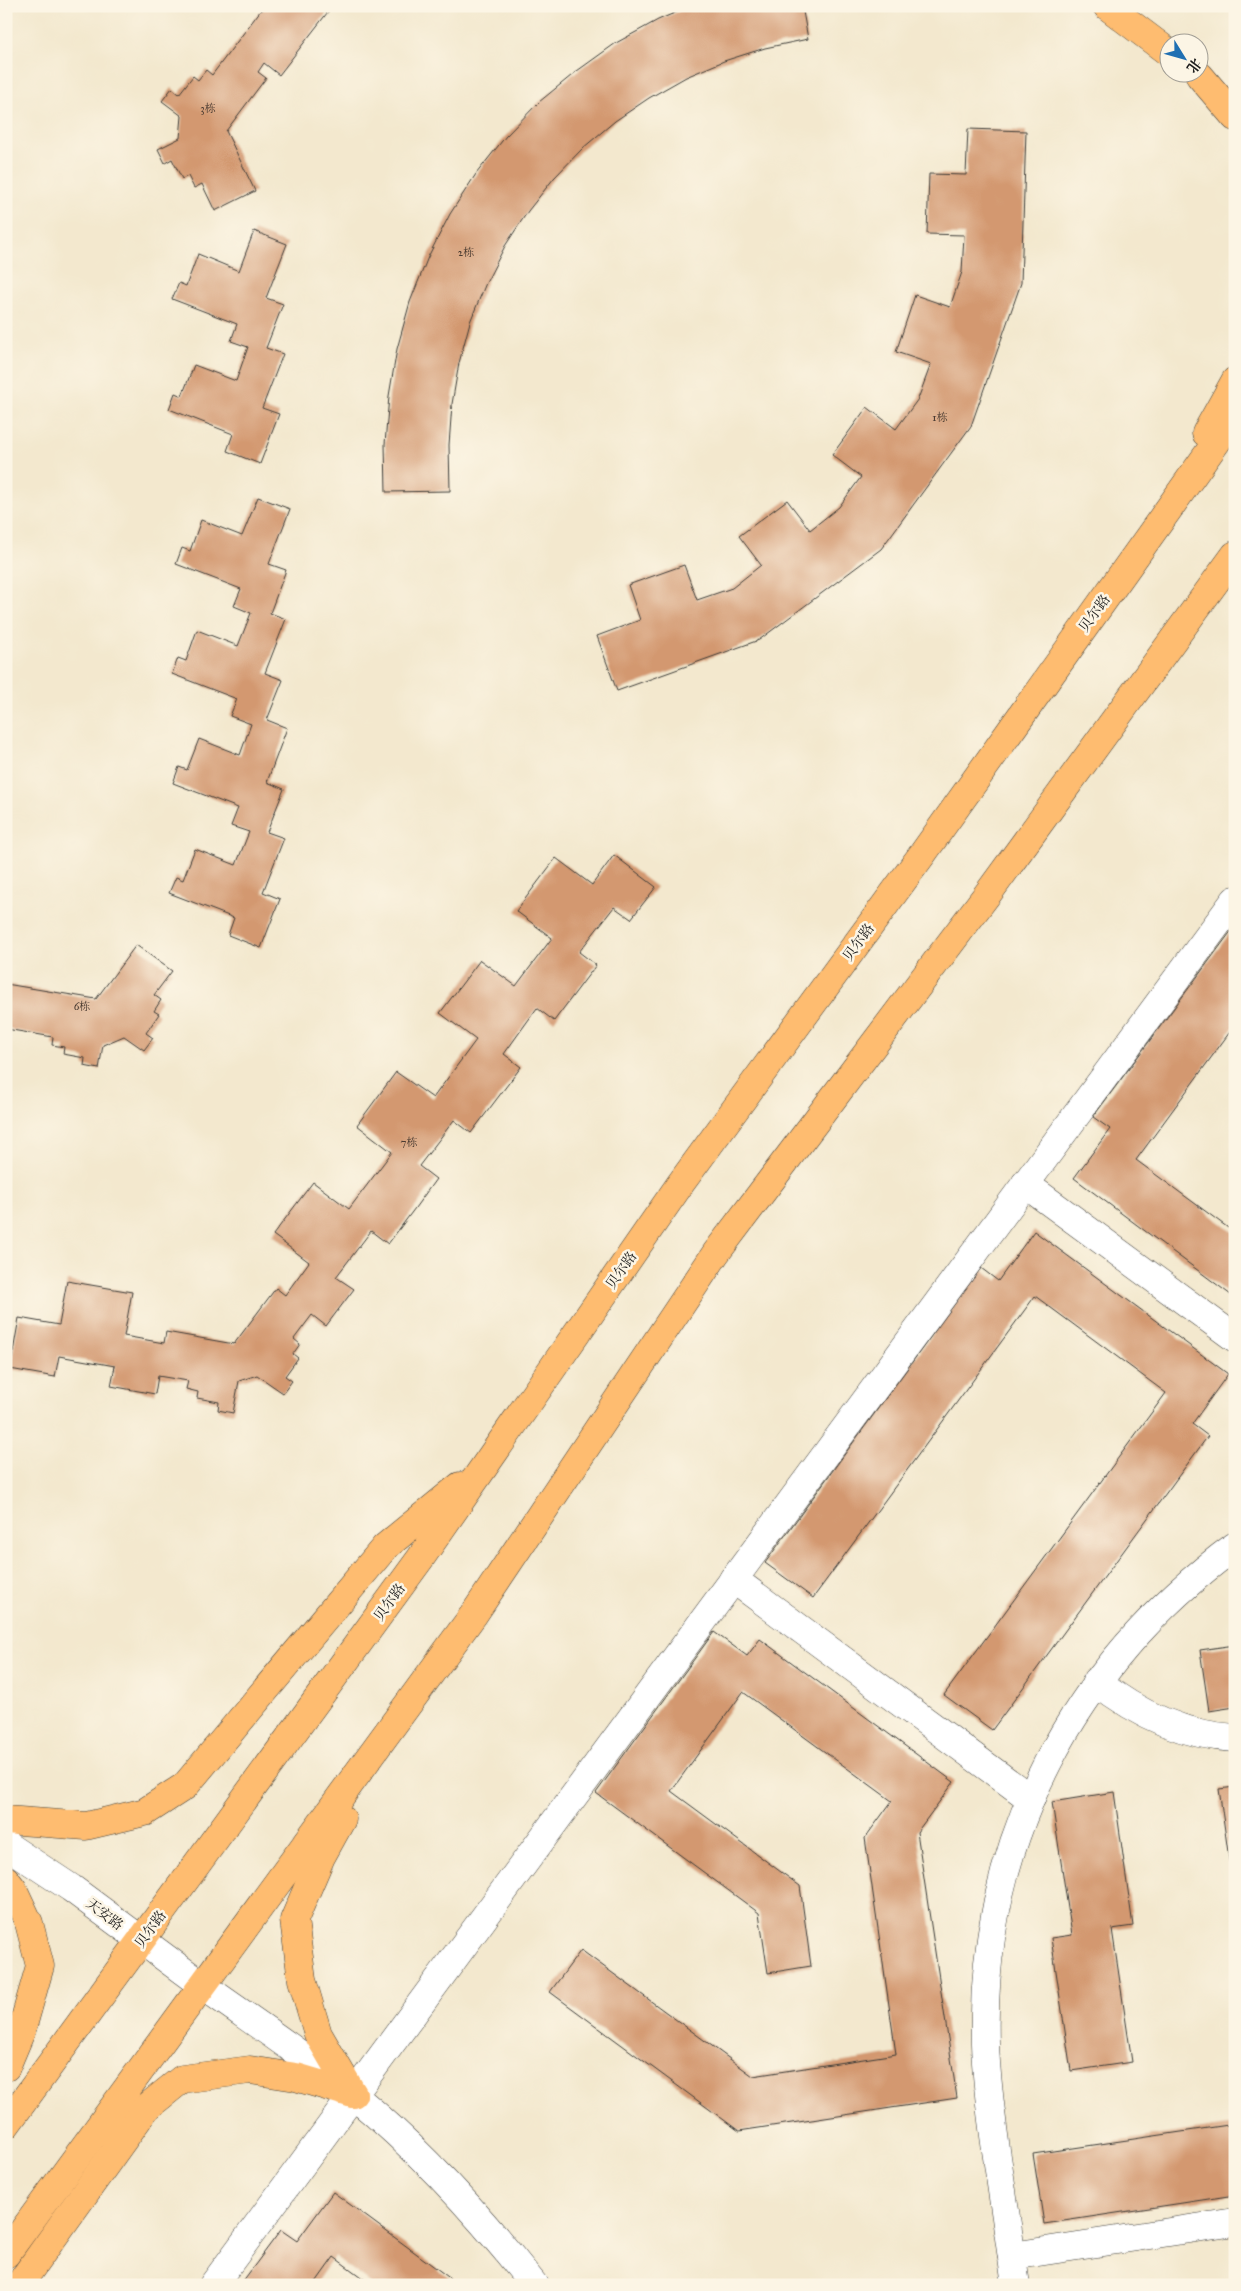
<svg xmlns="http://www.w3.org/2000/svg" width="1241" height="2291" viewBox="0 0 1241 2291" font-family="'IM FELL Great Primer','Noto Serif SC',serif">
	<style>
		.building { fill: #d39870 }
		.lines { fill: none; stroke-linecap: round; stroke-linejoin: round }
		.minor-casing { stroke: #3c3b37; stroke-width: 29 }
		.tertiary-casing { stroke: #3c3b37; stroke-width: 29 }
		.primary-casing { stroke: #3c3b37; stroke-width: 29 }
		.minor { stroke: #fff; stroke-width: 28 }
		.tertiary { stroke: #fff; stroke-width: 28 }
		.primary { stroke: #febc70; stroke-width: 28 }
		.labels { text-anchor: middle; stroke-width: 5; stroke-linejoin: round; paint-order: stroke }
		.number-label { font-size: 11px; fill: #4a3b31 }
		.street-label { font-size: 14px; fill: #1c1c1c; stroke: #fcf5e5 }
	</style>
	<rect width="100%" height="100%" fill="#fcf5e5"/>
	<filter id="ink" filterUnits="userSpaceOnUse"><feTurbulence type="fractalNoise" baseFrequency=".02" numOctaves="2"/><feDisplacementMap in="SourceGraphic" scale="10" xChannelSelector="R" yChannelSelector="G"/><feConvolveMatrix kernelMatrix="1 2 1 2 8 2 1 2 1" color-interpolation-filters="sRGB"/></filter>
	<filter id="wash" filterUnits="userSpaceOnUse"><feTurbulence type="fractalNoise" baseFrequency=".0096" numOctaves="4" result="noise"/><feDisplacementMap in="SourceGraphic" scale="20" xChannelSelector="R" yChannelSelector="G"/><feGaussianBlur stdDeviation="1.12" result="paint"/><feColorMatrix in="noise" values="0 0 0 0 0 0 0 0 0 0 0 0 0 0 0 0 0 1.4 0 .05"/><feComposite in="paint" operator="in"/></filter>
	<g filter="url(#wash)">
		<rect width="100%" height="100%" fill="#f3e8ce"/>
		<g id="blocks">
			<g class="building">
				<polygon points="264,6 331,8 279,75 264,63 258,72 266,78 226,131 255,191 215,211 202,184 194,188 188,176 182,179 172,159 165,163 158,149 180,138 182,116 162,101 172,88 179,94 193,76 198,80 206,70 212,75"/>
				<polygon points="691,6 802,6 808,39 765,48 724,61 686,77 649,98 615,121 583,148 554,178 528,211 505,246 486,283 470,322 459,363 452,404 449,445 450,491 386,492 385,444 389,396 397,349 410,302 428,257 450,214 476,174 506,136 539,102 577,71 616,43 658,20"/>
				<polygon points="968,129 1026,131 1021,283 971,426 881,549 759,640 617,691 597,636 640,620 628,585 684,565 697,600 732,588 761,565 739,536 787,500 810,530 839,507 861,477 832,455 867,407 896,429 918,399 931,364 896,352 915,295 950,307 962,272 964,235 927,234 929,174 966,175"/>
				<polygon points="254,231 287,244 266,298 283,304 266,348 283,354 262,408 279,414 260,464 227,451 233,434 169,409 175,393 182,396 194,365 236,381 248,347 231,341 237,324 172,299 179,283 186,286 198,254 239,271"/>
				<polygon points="258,497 290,509 269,564 286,570 270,613 286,619 265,673 283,680 267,720 287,728 267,782 284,789 267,832 284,838 263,892 280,899 261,948 228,935 234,918 169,893 176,877 183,880 195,849 236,865 249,832 231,826 238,808 173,783 179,767 187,770 199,739 240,755 251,724 230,716 237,699 172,674 178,658 186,661 197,630 238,646 251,613 234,606 241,589 176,564 182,548 190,551 201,520 242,536"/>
				<polygon points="614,855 656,887 631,919 614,907 579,952 596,965 554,1021 537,1008 504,1054 521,1067 471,1133 454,1120 419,1166 436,1179 415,1208 388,1244 371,1231 336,1277 354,1289 326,1326 312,1315 294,1339 300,1344 293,1354 298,1358 285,1376 292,1381 283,1393 257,1375 239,1381 233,1413 218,1410 219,1402 197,1398 198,1392 186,1389 188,1381 158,1376 155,1394 111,1386 115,1366 59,1356 55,1377 10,1369 19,1318 59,1325 67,1281 132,1292 124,1336 164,1343 166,1332 234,1344 276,1288 285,1295 309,1262 273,1235 313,1182 349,1209 392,1152 357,1125 396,1072 433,1098 476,1040 440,1013 480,960 516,986 552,938 516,911 556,858 592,885"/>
				<polygon points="1235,926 1235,1025 1136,1160 1235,1233 1235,1298 1074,1178 1110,1129 1093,1117"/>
				<polygon points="136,945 172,971 154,995 161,1000 154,1011 159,1014 146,1033 153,1038 144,1050 124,1036 103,1045 99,1069 84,1066 85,1058 63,1054 64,1047 52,1045 53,1037 6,1029 6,984 96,999"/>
				<polygon points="1034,1231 1228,1374 1192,1424 1208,1436 992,1730 944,1695 1166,1393 1035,1296 813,1598 765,1563 981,1268 998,1281"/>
				<polygon points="714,1632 747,1656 760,1639 954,1782 917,1832 957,2098 739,2131 550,1992 581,1950 753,2076 896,2054 865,1838 892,1801 743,1692 671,1791 800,1886 811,1966 768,1973 759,1913 596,1793"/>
				<polygon points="1235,1645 1235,1707 1209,1711 1200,1650"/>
				<polygon points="1235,1787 1235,1894 1234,1894 1219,1789"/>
				<polygon points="1114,1792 1133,1926 1112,1929 1132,2062 1071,2071 1051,1938 1072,1935 1052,1802"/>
				<polygon points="1235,2124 1235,2195 1044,2224 1033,2154"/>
				<polygon points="333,2192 459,2285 372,2285 334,2257 314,2285 240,2285 281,2230 297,2241"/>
			</g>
		</g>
	</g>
	<g filter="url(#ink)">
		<use href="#blocks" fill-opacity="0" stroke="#3c3b37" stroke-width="1"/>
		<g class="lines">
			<g class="minor-casing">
				<g id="minor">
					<polyline points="1025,1184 1235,1338"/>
					<polyline points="733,1579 1031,1799"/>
					<path d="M1096 1681C1137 1714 1182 1735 1235 1738"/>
					<path d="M202 1985C252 2021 306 2056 353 2095 421 2151 480 2216 534 2285"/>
					<polyline points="1012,2256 1235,2222"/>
					<polyline points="213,2285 1235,900"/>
					<path d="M1016 2285C1009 2240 1003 2195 996 2150 991 2114 986 2079 985 2043 979 1841 1074 1665 1235 1546"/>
				</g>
			</g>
			<g class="tertiary-casing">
				<polyline id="tertiary" points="6,1845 71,1888 202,1985"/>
			</g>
			<g class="primary-casing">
				<g id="primary">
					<polyline points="1107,6 1168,52"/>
					<polyline points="1200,76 1235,117"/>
					<polyline points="1206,433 1235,381"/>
					<polyline points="342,1819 321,1857 294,1920 302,1980 318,2034 353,2094"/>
					<polyline points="6,1820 86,1826 145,1812 185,1786 385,1547 460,1486"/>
					<polyline points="6,1880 13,1889 29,1923 40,1966 22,2029 6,2067"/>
					<polyline points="6,2125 420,1559 681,1183 924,852 1235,416"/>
					<polyline points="6,2254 474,1614 716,1253 992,888 1235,555"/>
					<polyline points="19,2285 146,2108 182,2079 250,2070 296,2077 353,2094"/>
				</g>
			</g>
			<use href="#minor" class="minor"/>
			<use href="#tertiary" class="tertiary"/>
			<use href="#primary" class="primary"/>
		</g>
	</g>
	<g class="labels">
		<g class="number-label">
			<text x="208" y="112">3栋</text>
			<text x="466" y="256">2栋</text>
			<text x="940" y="421">1栋</text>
			<text x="82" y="1010">6栋</text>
			<text x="409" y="1146">7栋</text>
		</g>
		<g class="street-label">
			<text transform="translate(1094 613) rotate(-54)" y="5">贝尔路</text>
			<text transform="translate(858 942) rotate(-54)" y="5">贝尔路</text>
			<text transform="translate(621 1270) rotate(-55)" y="5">贝尔路</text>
			<text transform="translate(389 1602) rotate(-54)" y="5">贝尔路</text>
			<text transform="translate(105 1914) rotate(37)" y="5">天安路</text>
			<text transform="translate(150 1929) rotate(-54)" y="5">贝尔路</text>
		</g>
	</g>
	<rect width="1241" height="2291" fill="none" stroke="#fcf5e5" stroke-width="25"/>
	<g transform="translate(1184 58) rotate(127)"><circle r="24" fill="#fcf5e5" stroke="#a29e95"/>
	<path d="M0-4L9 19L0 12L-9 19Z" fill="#1f6fb2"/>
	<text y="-8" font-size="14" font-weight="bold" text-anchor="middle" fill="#1c1c1c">北</text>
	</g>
</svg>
